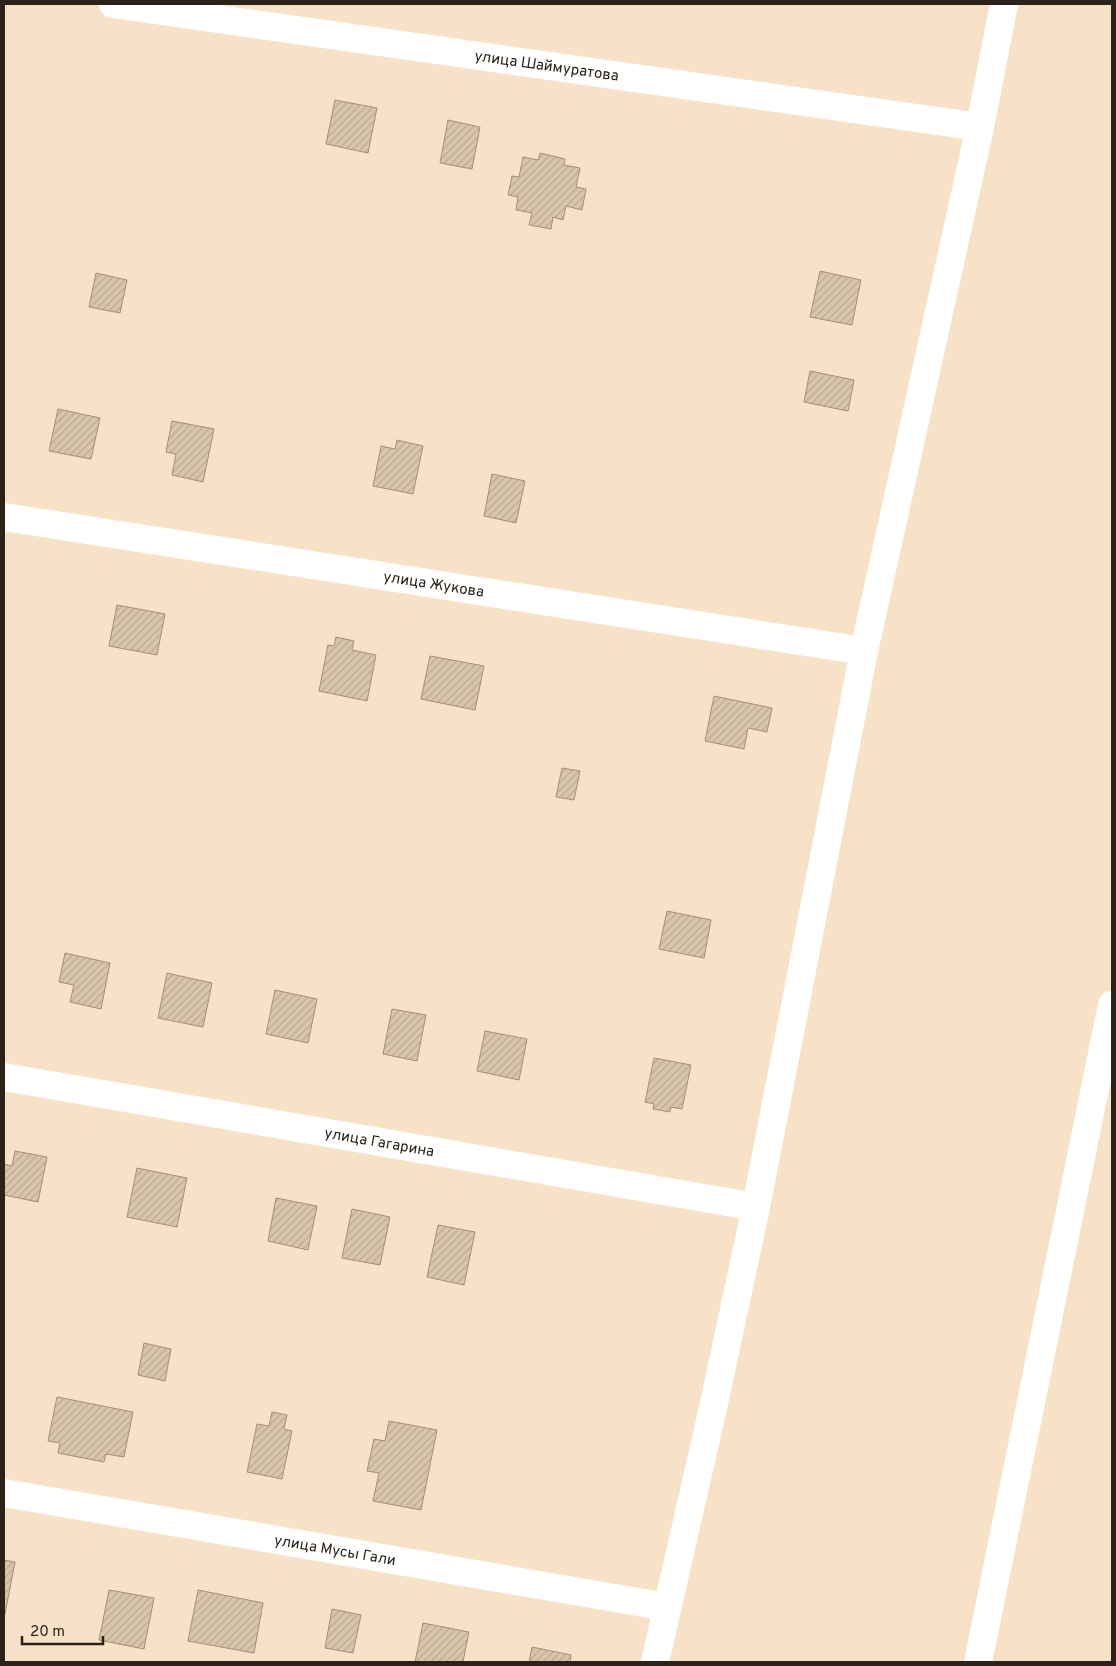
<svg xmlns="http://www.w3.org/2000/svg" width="1116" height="1666" viewBox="0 0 1116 1666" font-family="Overpass,sans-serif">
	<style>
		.building { fill: url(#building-hatch); stroke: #a38f76 }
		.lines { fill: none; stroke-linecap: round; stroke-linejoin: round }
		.street { stroke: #fff; stroke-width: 28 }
		.secondary { stroke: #fff; stroke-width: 28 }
		.labels { text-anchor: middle; stroke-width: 4; stroke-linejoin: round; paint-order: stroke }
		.street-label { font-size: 15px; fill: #2b2319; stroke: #f8e2c7 }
	</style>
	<defs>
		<pattern id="building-hatch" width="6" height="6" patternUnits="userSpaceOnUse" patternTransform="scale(1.25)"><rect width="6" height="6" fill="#d9c5aa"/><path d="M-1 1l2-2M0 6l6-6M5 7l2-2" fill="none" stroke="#baa992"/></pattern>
	</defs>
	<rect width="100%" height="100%" fill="#f8e2c7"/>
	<g class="building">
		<polygon points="335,100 377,108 368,153 326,144"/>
		<polygon points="448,120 480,127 472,169 440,163"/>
		<polygon points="540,153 565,159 564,165 580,168 576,187 586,189 582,210 566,206 563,220 553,217 551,229 529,225 532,213 516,210 518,197 508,195 512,176 519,177 523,157 538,160"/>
		<polygon points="820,271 861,280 852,325 810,317"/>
		<polygon points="96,273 127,280 120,313 89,307"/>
		<polygon points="810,371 854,380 848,411 804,402"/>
		<polygon points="58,409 100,418 91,459 49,451"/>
		<polygon points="172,421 214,429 203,482 172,475 176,454 166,452"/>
		<polygon points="397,440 423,446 413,494 373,486 381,446 395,449"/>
		<polygon points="492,474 525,481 516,523 484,516"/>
		<polygon points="117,605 165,614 157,655 109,646"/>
		<polygon points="336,637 354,641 352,650 376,655 367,701 319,691 328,645 334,646"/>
		<polygon points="430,656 484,666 475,710 421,699"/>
		<polygon points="714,696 772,708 767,732 748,728 744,749 705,741"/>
		<polygon points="562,768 580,771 574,800 556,797"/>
		<polygon points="667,911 711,920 704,958 659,949"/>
		<polygon points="65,953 110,963 101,1009 70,1002 74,985 59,982"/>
		<polygon points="167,973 212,983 203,1027 158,1018"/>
		<polygon points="275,990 317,999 308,1043 266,1034"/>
		<polygon points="392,1009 426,1015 417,1061 383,1054"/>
		<polygon points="485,1031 527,1039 519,1080 477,1071"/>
		<polygon points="654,1058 691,1065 682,1109 671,1107 670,1112 653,1109 654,1104 645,1102"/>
		<polygon points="15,1151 47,1157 38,1202 4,1195 4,1164 12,1166"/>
		<polygon points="137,1168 187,1178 177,1227 127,1217"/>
		<polygon points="276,1198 317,1206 308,1250 268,1241"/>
		<polygon points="352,1209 390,1217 380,1265 342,1258"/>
		<polygon points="438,1225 475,1232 464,1285 427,1277"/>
		<polygon points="144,1343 171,1349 165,1381 138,1375"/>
		<polygon points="57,1397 133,1412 124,1457 106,1454 104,1462 58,1453 60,1443 48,1441"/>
		<polygon points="272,1412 287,1415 284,1429 292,1431 282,1479 247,1472 257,1424 269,1426"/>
		<polygon points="389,1421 437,1430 421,1510 373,1501 379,1473 367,1471 374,1439 385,1441"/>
		<polygon points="4,1560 15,1562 5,1614 4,1614"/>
		<polygon points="109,1590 154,1598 144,1649 99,1640"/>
		<polygon points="198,1590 263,1603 254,1653 188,1641"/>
		<polygon points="332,1609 361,1615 353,1653 325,1648"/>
		<polygon points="423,1623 469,1632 463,1662 415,1662"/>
		<polygon points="532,1647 571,1655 570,1662 529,1662"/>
	</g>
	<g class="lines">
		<g class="street">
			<path id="s1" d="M113 4 980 127"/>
			<path id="s2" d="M4 517 864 651"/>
			<path id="s3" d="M4 1077 756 1207"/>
			<path id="s4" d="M4 1493 667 1607"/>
			<polyline points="655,1662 713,1408 756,1207 864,651 980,127 1004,4"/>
		</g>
		<polyline class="secondary" points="978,1662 1112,1005"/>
	</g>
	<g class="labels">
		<g class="street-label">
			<text dy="5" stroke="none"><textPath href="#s1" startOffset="438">улица Шаймуратова</textPath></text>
			<text dy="5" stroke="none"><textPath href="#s2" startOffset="435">улица Жукова</textPath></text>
			<text dy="5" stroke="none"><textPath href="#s3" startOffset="381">улица Гагарина</textPath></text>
			<text dy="5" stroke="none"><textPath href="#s4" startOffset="336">улица Мусы Гали</textPath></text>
		</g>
	</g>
	<rect width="1116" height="1666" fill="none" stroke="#2b2319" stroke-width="10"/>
	<path d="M22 1636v8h81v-8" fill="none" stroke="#2b2319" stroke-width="2.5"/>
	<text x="30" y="1636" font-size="15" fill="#2b2319" stroke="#f8e2c7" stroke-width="4" paint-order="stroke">20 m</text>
</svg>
